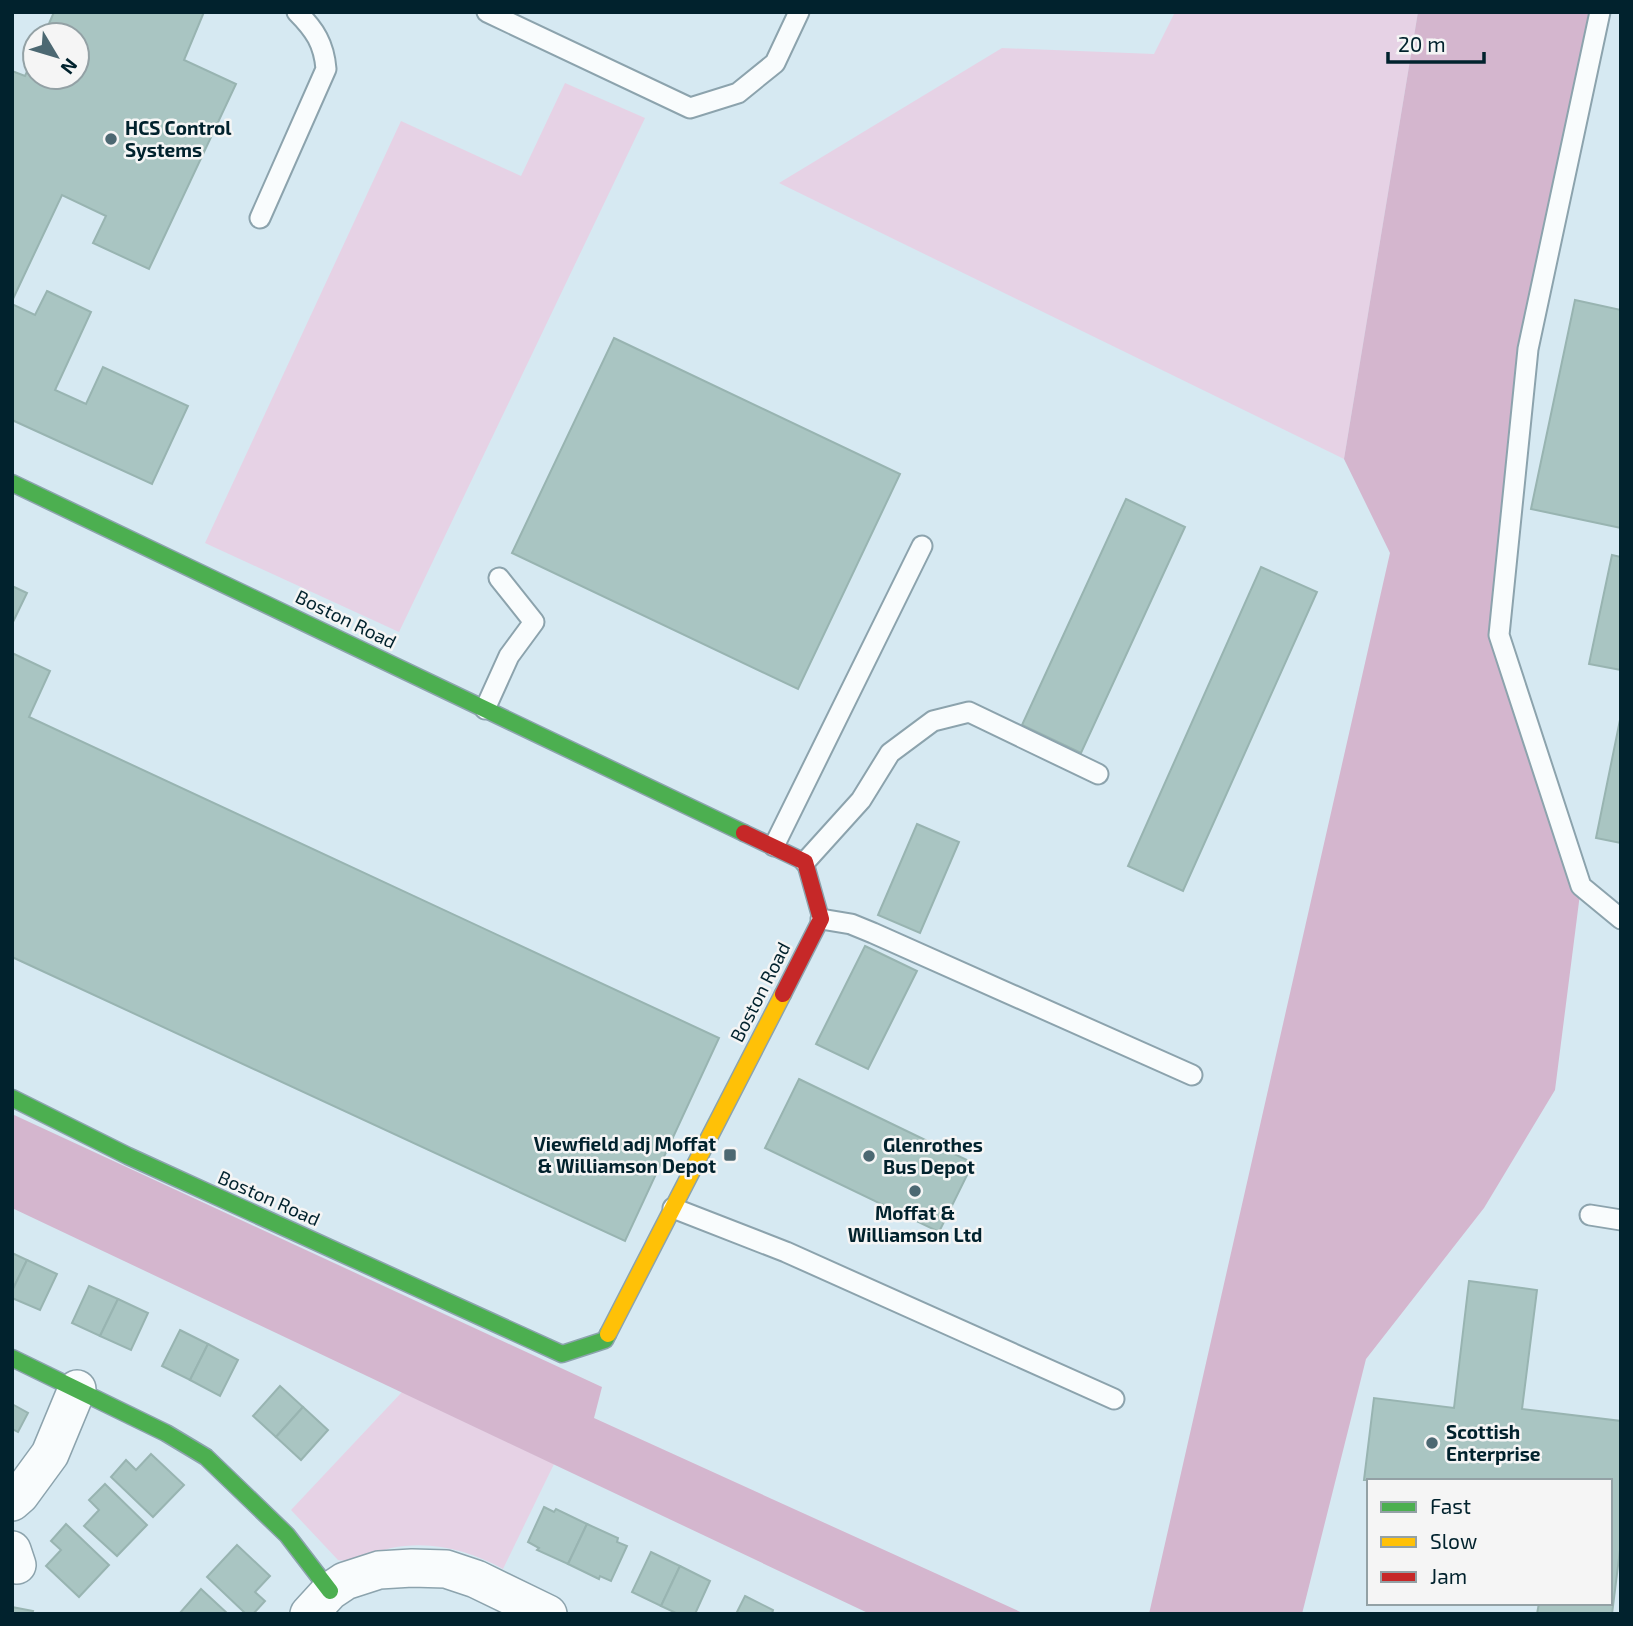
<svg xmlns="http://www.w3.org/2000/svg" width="1633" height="1626" viewBox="0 0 1633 1626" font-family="'Exo 2',sans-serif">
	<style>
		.green { fill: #e6d2e5 }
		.forest { fill: #d4b6ce }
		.building { fill: #a9c5c2; stroke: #98b4b1; stroke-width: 2 }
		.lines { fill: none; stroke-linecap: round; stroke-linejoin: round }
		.lane-casing { stroke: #8ca3ad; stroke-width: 23 }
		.street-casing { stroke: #8ca3ad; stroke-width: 40 }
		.fast-casing { stroke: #8ca3ad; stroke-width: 19 }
		.slow-casing { stroke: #8ca3ad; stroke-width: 19 }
		.jam-casing { stroke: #8ca3ad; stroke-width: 19 }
		.lane { stroke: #f9fcfd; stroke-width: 19 }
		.street { stroke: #f9fcfd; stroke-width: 37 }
		.fast { stroke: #4caf50; stroke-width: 16 }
		.slow { stroke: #ffc107; stroke-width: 16 }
		.jam { stroke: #c62828; stroke-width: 16 }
		.poi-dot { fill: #4c6872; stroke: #f5f5f5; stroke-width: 2.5 }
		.labels { text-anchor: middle; stroke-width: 5; stroke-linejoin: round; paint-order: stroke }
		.poi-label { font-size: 19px; font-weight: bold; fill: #01222d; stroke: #f5f5f5; text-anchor: start }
		.street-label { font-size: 19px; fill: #01222d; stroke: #f5f5f5 }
	</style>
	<rect width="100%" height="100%" fill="#d6e9f2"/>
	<g class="green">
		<polygon points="1175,12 1418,12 1344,459 779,183 1002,48 1154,54"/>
		<polygon points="565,83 645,118 399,632 205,543 401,121 521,176"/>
		<path d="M402 1392 554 1464 503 1569C469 1550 431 1540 391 1548 374 1552 356 1564 338 1560L291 1510Z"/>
	</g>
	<g class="forest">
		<polygon points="1418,12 1606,12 1528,349 1499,635 1581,886 1555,1090 1484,1208 1366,1359 1302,1614 1149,1614 1390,553 1344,459"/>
		<polygon points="12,1114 602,1387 594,1418 1025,1614 870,1614 12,1208"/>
	</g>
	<g class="building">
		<polygon points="54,12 204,12 184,60 236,84 149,269 93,243 106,216 62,195 12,301 12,71 25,76 35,54 35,77 77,77 77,35 44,35"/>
		<polygon points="47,291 91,312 55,390 86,404 103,367 188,406 152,484 12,420 12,304 35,315"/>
		<polygon points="1575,300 1621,310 1621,528 1531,509"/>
		<polygon points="614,338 900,474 798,689 512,553"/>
		<polygon points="1126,499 1185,527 1081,753 1022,725"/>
		<polygon points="1612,555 1621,557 1621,670 1589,664"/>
		<polygon points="1261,567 1317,592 1183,891 1128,866"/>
		<polygon points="12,586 27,593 12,624"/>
		<polygon points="12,653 50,671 29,717 719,1038 625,1241 12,957"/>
		<polygon points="1621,715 1621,843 1596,838"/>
		<polygon points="917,824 959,842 920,933 878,915"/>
		<polygon points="865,946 917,971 868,1069 816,1044"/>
		<polygon points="799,1079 973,1163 939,1232 765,1148"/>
		<polygon points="12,1253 27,1260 12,1291"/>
		<polygon points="27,1260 57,1274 40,1310 12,1298 12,1291"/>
		<polygon points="1469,1281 1537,1290 1522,1409 1621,1421 1621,1542 1612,1614 1537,1614 1539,1603 1610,1603 1610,1481 1364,1480 1374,1398 1454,1408"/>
		<polygon points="89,1286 118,1299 100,1336 72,1323"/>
		<polygon points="118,1299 148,1313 131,1350 100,1336"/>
		<polygon points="180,1330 208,1344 190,1380 162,1366"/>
		<polygon points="208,1344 238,1360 220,1396 190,1380"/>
		<polygon points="280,1386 303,1407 276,1437 253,1416"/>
		<polygon points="12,1404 28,1413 18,1432 12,1429"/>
		<polygon points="303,1407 328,1430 301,1460 276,1437"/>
		<polygon points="151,1454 184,1485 153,1517 111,1477 126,1460 136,1470"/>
		<polygon points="105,1484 147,1525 117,1556 84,1526 99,1510 89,1500"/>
		<polygon points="544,1507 554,1512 556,1509 587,1524 568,1564 537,1550 539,1548 528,1542"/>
		<polygon points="66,1524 109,1565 79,1597 46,1566 61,1550 51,1541"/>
		<polygon points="587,1524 618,1538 617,1542 627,1546 611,1581 600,1576 599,1579 568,1564"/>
		<polygon points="237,1545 270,1576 255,1592 265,1601 253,1614 246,1614 207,1577"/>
		<polygon points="651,1552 680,1566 661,1606 632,1592"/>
		<polygon points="680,1566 710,1581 695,1614 678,1614 661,1606"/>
		<polygon points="201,1589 228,1614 179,1614"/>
		<polygon points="745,1596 773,1610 772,1614 736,1614"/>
		<polygon points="12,1607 33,1611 32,1614 12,1614"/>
	</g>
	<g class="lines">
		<g class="lane-casing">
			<g id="lane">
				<polyline points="487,12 690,108 738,93 775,63 799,12"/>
				<polyline points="1600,12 1528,349 1499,635 1581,886 1621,919"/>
				<path d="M260 218 326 69C324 44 315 30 297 12"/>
				<polyline points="485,709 509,656 534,622 499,578"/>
				<polyline points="774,846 922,546"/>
				<polyline points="805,862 861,800 890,753 933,721 969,712 1098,774"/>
				<polyline points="821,919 851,924 873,933 1192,1075"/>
				<polyline points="673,1208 786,1252 1114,1399"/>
				<polyline points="1590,1215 1621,1220"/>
			</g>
		</g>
		<g class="street-casing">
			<g id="street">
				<polyline points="12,1502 20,1495 50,1454 77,1389"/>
				<polyline points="12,1550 17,1565"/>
				<polyline points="309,1614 330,1591 345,1581 379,1570 412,1568 446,1569 476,1579 548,1614"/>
			</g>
		</g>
		<g class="fast-casing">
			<g id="fast">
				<polyline points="12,483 744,833"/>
				<polyline points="12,1098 128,1156 562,1354 605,1340 608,1334"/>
				<polyline points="12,1358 166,1433 206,1457 287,1535 330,1591"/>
			</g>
		</g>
		<g class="slow-casing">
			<polyline id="slow" points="608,1334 783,994"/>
		</g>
		<g class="jam-casing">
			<polyline id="jam" points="744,833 805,862 821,919 783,994"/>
		</g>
		<use href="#lane" class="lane"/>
		<use href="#street" class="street"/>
		<use href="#fast" class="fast"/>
		<use href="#slow" class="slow"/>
		<use href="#jam" class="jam"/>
	</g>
	<g class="poi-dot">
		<circle cx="111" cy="139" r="7"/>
		<rect x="723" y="1148" width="14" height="14" rx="3.5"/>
		<circle cx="869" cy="1156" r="7"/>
		<circle cx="915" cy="1191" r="7"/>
		<circle cx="1432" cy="1443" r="7"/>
	</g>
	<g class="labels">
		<g class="poi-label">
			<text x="125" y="135">HCS Control<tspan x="125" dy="22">Systems</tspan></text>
			<text x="716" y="1151" text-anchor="end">Viewfield adj Moffat<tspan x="716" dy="22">&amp; Williamson Depot</tspan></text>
			<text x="883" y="1152">Glenrothes<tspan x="883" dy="22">Bus Depot</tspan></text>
			<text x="915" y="1220" text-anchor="middle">Moffat &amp;<tspan x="915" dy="22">Williamson Ltd</tspan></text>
			<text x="1446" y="1439">Scottish<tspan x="1446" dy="22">Enterprise</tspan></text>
		</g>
		<g class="street-label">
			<text transform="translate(346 619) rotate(26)" y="7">Boston Road</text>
			<text transform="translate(760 992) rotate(-63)" y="7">Boston Road</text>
			<text transform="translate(269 1198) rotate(24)" y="7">Boston Road</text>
		</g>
	</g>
	<rect width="1633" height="1626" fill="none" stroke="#01222d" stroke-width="28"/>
	<rect x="1367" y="1479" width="245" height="126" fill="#f5f5f5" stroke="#93a1a5" stroke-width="2"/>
	<rect x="1381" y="1502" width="35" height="10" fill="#4caf50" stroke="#93a1a5" stroke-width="2"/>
	<text x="1430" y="1514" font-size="21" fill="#01222d">Fast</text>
	<rect x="1381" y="1537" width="35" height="10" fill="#ffc107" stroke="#93a1a5" stroke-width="2"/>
	<text x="1430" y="1549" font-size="21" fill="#01222d">Slow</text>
	<rect x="1381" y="1572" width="35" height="10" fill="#c62828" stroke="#93a1a5" stroke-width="2"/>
	<text x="1430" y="1584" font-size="21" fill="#01222d">Jam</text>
	<g transform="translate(56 56) rotate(128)"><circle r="33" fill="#f5f5f5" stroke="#93a1a5" stroke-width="2"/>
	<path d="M0-5L12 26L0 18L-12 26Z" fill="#4c6872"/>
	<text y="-10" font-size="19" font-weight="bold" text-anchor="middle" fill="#01222d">N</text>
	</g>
	<path d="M1388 52v10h96v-10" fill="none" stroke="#01222d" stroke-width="3.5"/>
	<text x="1398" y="52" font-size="21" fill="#01222d" stroke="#f5f5f5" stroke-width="5" paint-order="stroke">20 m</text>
</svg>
